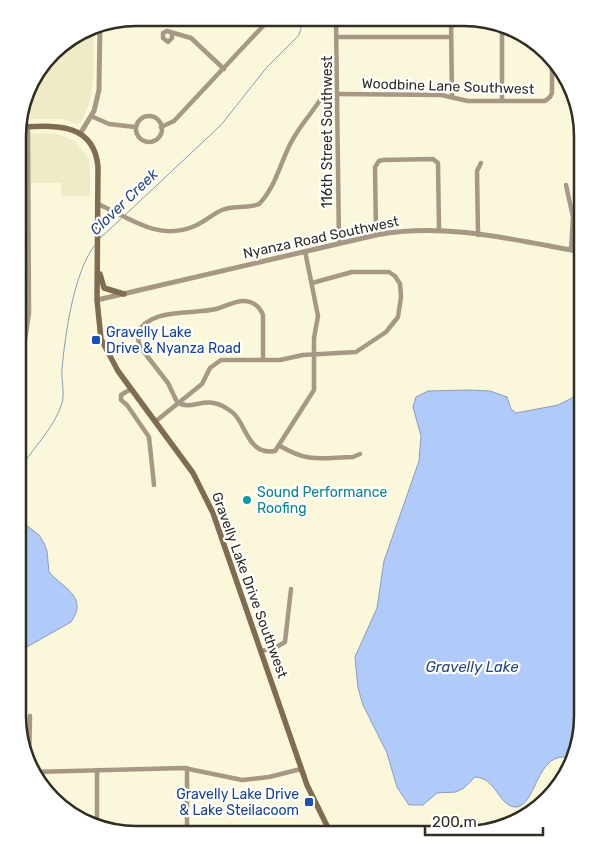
<svg xmlns="http://www.w3.org/2000/svg" width="600" height="852" viewBox="0 0 600 852" font-family="Rubik,sans-serif">
	<style>
		.built { fill: #f0ebc7 }
		.water { fill: #b0cbf9; stroke: #8a9cb9 }
		.lines { fill: none; stroke-linecap: round; stroke-linejoin: round }
		.stream { stroke: #8a9cb9; stroke-width: 1 }
		.minor { stroke: #a69885; stroke-width: 4.5 }
		.tertiary { stroke: #a69885; stroke-width: 5 }
		.secondary { stroke: #806c50; stroke-width: 5.5 }
		.transit-dot { fill: #1a4fb4; stroke: #fff; stroke-width: 2 }
		.culture-dot { fill: #0f9aa8; stroke: #fff; stroke-width: 2 }
		.labels { text-anchor: middle; stroke-width: 4.5; stroke-linejoin: round; paint-order: stroke }
		.street-label { font-size: 14px; fill: #302e23; stroke: #fff }
		.transit-label { font-size: 14px; fill: #164399; stroke: #fff; text-anchor: start }
		.culture-label { font-size: 14px; fill: #0d838f; stroke: #fff; text-anchor: start }
		.water-label { font-size: 15px; font-style: italic; fill: #294880; stroke: #fff }
		.rim { fill: none; stroke: #302e23; stroke-width: 2.5 }
	</style>
	<rect width="100%" height="100%" fill="#fbf7db"/>
	<g class="built">
		<polygon points="94,26 93,81 90,101 82,121 77,124 62,119 19,119 33,77 58,47"/>
		<polygon points="54,133 75,141 88,157 90,168 90,196 61,196 61,183 26,183 25,179 18,179 19,134"/>
	</g>
	<g class="water">
		<path d="M469 390 490 391 507 397 511 409 516 413 558 405 582 393V724L571 758C535 748 537 810 514 807 498 804 496 778 475 777L464 788 456 792 437 793 423 805H409L397 787 387 753 363 705 358 688 355 657 377 608 384 561 419 461 421 436 413 407 416 397 428 391Z"/>
		<path d="M18 511 26 525 39 535 44 543 47 551 49 572C63 588 89 597 71 622L18 652Z"/>
	</g>
	<g class="lines">
		<g class="stream">
			<polyline points="124,216 221,125 267,67 299,35 303,21"/>
			<polyline points="100,238 121,219"/>
			<path d="M23 464C36 445 55 426 62 403 65 393 61 380 62 369 65 335 74 271 95 245"/>
		</g>
		<g class="minor">
			<polyline points="451,19 452,97"/>
			<polyline points="336,21 339,243"/>
			<polyline points="502,28 502,101"/>
			<polyline points="172,35 172,38 168,42 163,38 163,33 167,31 191,38 224,69"/>
			<polyline points="337,37 451,37"/>
			<polyline points="552,70 559,70"/>
			<polyline points="338,94 441,95 468,101 545,101 550,97 552,93 552,61"/>
			<circle cx="149" cy="129" r="13"/>
			<polyline points="91,116 109,124 135,127"/>
			<polyline points="161,127 174,121 264,25"/>
			<polyline points="566,185 573,217 571,250"/>
			<path d="M98 204C128 217 157 241 192 227 203 223 211 215 222 210 234 205 247 209 259 204 278 185 281 156 296 134 307 116 322 102 330 82"/>
			<polyline points="376,235 375,167 379,161 383,160 433,159 438,163 439,229"/>
			<polyline points="478,235 477,171 481,163"/>
			<polyline points="18,344 25,340 29,313 28,127"/>
			<path d="M263 360V315C260 307 254 302 245 301 235 300 225 307 216 309 192 315 149 307 137 334L140 347 168 383 177 402C194 413 205 391 232 412 246 422 247 456 275 451L314 390V338L318 316 305 251"/>
			<polyline points="131,389 121,395 121,400 127,405 149,437 154,485"/>
			<polyline points="156,421 202,384 210,368 221,360 280,360 303,355 356,352 386,332 398,317 401,297 400,284 395,276 389,272 352,272 312,283"/>
			<path d="M280 446C309 463 320 458 353 457L360 454"/>
			<polyline points="260,651 273,649 285,642 291,589"/>
			<polyline points="29,765 30,716"/>
			<polyline points="97,770 97,825"/>
			<polyline points="33,772 184,768 242,780 269,777 301,769"/>
			<polyline points="187,834 187,768"/>
		</g>
		<g class="tertiary">
			<polyline points="80,134 94,111 99,90 100,24"/>
			<path d="M97 300 376 235C445 222 514 240 582 252"/>
		</g>
		<g class="secondary">
			<path d="M19 127C53 126 94 121 98 167L97 300 101 339 118 371 193 473 213 513 307 785 331 834"/>
			<polyline points="100,274 104,288 124,294"/>
		</g>
	</g>
	<g class="transit-dot">
		<rect x="91" y="335" width="10" height="10" rx="2.5"/>
		<rect x="304" y="797" width="10" height="10" rx="2.5"/>
	</g>
	<circle class="culture-dot" cx="247" cy="500" r="5"/>
	<g class="labels">
		<g class="street-label">
			<text transform="translate(448 86) rotate(2)" y="5">Woodbine Lane Southwest</text>
			<text transform="translate(327 132) rotate(-90)" y="5">116th Street Southwest</text>
			<text transform="translate(321 237) rotate(-12)" y="5">Nyanza Road Southwest</text>
			<text transform="translate(250 585) rotate(70)" y="5">Gravelly Lake Drive Southwest</text>
		</g>
		<g class="transit-label">
			<text x="106" y="337">Gravelly Lake<tspan x="106" dy="16">Drive &amp; Nyanza Road</tspan></text>
			<text x="299" y="799" text-anchor="end">Gravelly Lake Drive<tspan x="299" dy="16">&amp; Lake Steilacoom</tspan></text>
		</g>
		<g class="culture-label">
			<text x="257" y="497">Sound Performance<tspan x="257" dy="16">Roofing</tspan></text>
		</g>
		<g class="water-label">
			<text transform="translate(124 202) rotate(-44)" y="5">Clover Creek</text>
			<text x="472" y="672">Gravelly Lake</text>
		</g>
	</g>
	<path d="M0 0H600V852H0ZM136 26H464A110 110 0 0 1 574 136V716A110 110 0 0 1 464 826H136A110 110 0 0 1 26 716V136A110 110 0 0 1 136 26Z" fill="#fff" fill-rule="evenodd"/>
	<path class="rim" d="M136 26H464A110 110 0 0 1 574 136V716A110 110 0 0 1 464 826H136A110 110 0 0 1 26 716V136A110 110 0 0 1 136 26Z"/>
	<path d="M425 827v8h118v-8" fill="none" stroke="#302e23" stroke-width="2.5"/>
	<text x="432" y="827" font-size="15" fill="#302e23" stroke="#ffffff" stroke-width="4" paint-order="stroke">200 m</text>
</svg>
